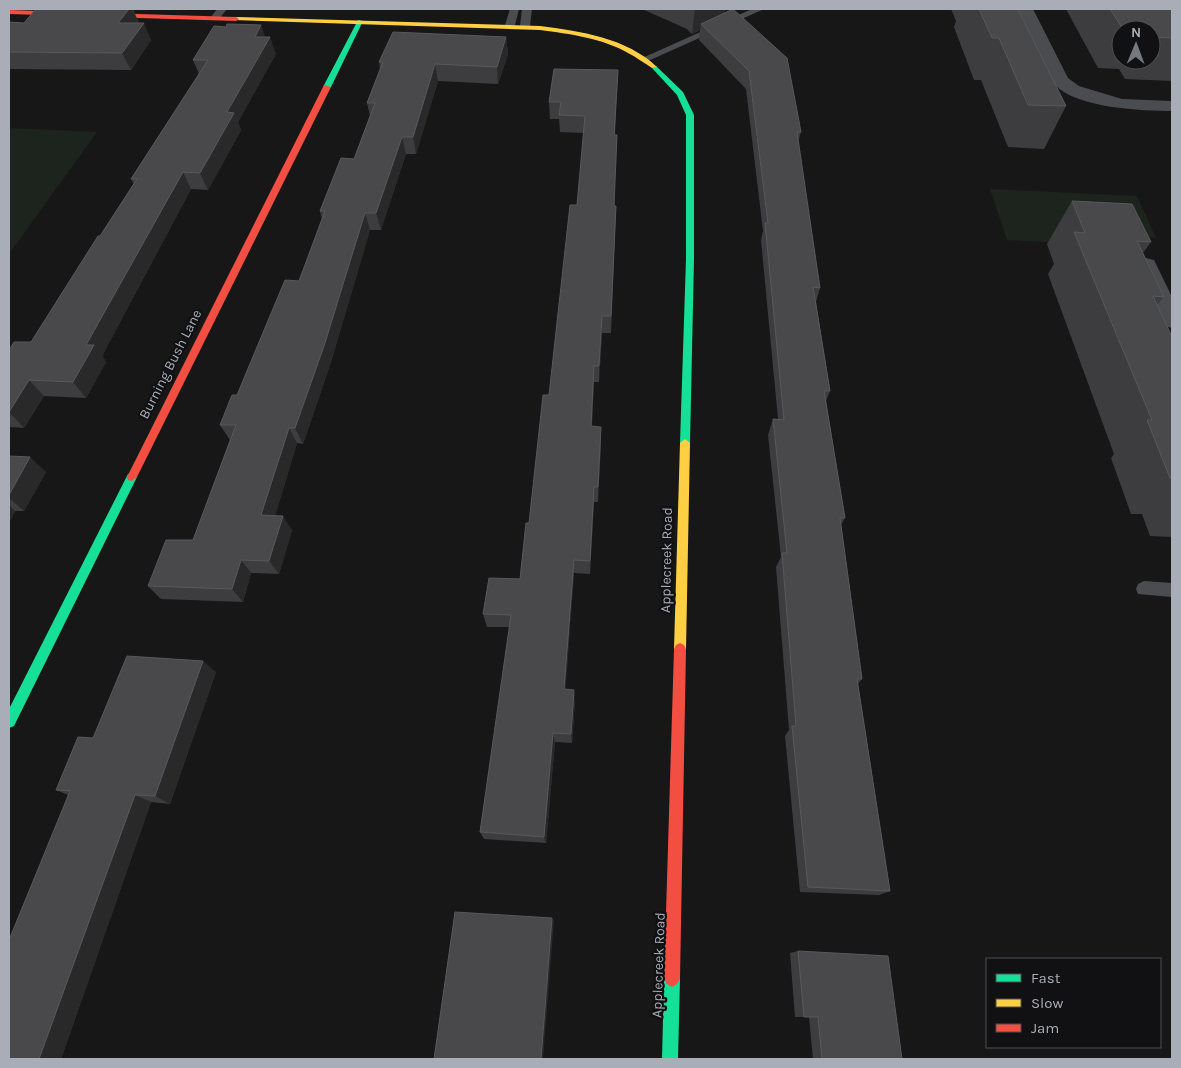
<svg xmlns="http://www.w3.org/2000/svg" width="1181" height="1068" viewBox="0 0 1181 1068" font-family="Karla,sans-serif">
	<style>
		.green { fill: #1d241e }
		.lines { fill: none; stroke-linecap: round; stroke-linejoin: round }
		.lane { fill: #4b4c50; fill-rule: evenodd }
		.street { fill: #4b4c50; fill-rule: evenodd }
		.fast { fill: #16e098; fill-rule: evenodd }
		.slow { fill: #ffcf43; fill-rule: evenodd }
		.jam { fill: #f24e42; fill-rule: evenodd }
		.wall { fill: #3d3d3f; fill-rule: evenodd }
		.shaded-wall { fill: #29292a }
		.building { fill: #49494c; stroke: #58595d }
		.labels { text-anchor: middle; stroke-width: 4.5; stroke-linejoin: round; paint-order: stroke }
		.street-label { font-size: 14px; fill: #a8adb8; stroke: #111113 }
	</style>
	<rect width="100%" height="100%" fill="#171717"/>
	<g class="green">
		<polygon points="9,128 97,132 9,254"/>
		<polygon points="990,189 1137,196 1156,238 1120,236 1103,245 1007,240"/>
	</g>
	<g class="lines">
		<g class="lane">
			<polygon points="217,9 227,9 219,19 213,19 211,17"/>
			<polygon points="510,9 519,9 515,25 510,28 505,25"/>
			<polygon points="522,9 532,9 530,26 525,29 520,26"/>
			<polygon points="752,9 764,9 648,61 640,59"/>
			<polygon points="1144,581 1172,583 1172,597 1138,594 1136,589 1138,584"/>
		</g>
		<g class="street">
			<path d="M1017 9H1033L1068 78 1079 86 1122 99 1172 101V111C1142 111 1077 108 1055 85 1044 73 1025 26 1017 9Z"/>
			<polygon points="1146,258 1154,260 1172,297 1172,328 1164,326 1161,320 1135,265 1138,260"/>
		</g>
		<g class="fast">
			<polygon points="358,20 363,21 331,87 324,89 323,87"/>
			<polygon points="652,66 656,66 683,92 694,115 694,259 690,443 685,447 680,443 686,259 686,115 677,95 652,68"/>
			<polygon points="132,473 137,477 14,726 9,728 9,709 128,474"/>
			<polygon points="672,971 677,974 680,979 678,1059 662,1059 664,979 667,974"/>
		</g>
		<g class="slow">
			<path d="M236 17 540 26C580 31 627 38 657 67L652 68C644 63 636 57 628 53 602 38 570 34 540 30L234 20V18Z"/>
			<polygon points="685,439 690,443 686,649 684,653 680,655 676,653 674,649 680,443"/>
		</g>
		<g class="jam">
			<polygon points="9,10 236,17 239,19 236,21 9,14"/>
			<polygon points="324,85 331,87 137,477 132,481 128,480 127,477"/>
			<polygon points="680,643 684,645 686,649 680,979 677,984 672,987 667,984 664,979 674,649 676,645"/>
		</g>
	</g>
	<g class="wall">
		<polygon points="36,9 149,9 133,9 139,23 138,23 151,40 131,70 9,69 9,22 24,23"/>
		<polygon points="642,9 725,9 725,13 801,132 798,142 820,288 816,302 830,391 826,401 845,518 841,525 862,679 858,684 890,891 879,895 800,892 785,736 789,730 776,567 781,557 768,435 773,419 778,419 761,240 763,231 746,89 699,40 700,30 692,34 687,29"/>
		<polygon points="951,9 1018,9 1066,106 1044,149 1008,147 981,80 974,80 954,27 956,21"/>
		<path d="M1066 9H1172V81L1125 79 1119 69 1098 68ZM1121 30H1151V60H1121Z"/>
		<polygon points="265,37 276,54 238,122 241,130 208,190 191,189 102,356 106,362 86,398 44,396 24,428 9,427 9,350 31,342 134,184 131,179 199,74 193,60"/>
		<polygon points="506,37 508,54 498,84 438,81 416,154 406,154 381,230 370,230 331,362 303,444 297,443 275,516 292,530 279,574 251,573 243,602 161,599 148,586 193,540 230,440 220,425 237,395 299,281 322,219 320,211 354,159 370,116 367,103 380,69 379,62"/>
		<polygon points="618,70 615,135 614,206 616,206 611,333 602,333 599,382 594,382 592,426 601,442 598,502 594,502 590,574 574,573 565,689 575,700 572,743 555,742 546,843 484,839 480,832 510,627 487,627 483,614 520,579 549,395 577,205 584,133 560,132 559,119 550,119 549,102"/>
		<polygon points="1072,201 1151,242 1143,253 1164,297 1157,305 1172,337 1172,537 1150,536 1142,514 1131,514 1111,458 1114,454 1048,274 1054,264 1047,244"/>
		<polygon points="9,456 46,472 24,511 15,511 9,523"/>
		<polygon points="216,672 170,804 151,802 61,1059 9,1059 68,795 56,790"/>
		<polygon points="798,951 902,1059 813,1059 809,1017 795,1017 790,953"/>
	</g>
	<g class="shaded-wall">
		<polygon points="129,9 132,9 139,23 126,40 118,23"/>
		<polygon points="695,9 725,9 724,19 701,24 700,30 692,34"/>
		<polygon points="144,23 151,40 131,70 122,53"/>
		<polygon points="261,25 267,42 270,37 276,54 238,122 241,130 208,190 200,173 227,112 255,37"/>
		<polygon points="506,37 508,54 498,84 497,67"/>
		<polygon points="435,64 438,81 416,154 413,137"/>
		<polygon points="402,137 406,154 381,230 376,213"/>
		<polygon points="183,172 191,189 102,356 106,362 86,398 73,382 86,345"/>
		<polygon points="365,213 370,230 331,362 303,444 295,428"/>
		<polygon points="602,316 602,333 599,382 599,366"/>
		<polygon points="594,366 594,382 591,442 591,426"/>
		<polygon points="29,380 44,396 24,428 9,412"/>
		<polygon points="601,427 601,442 598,502 598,487"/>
		<polygon points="289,428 297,443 271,530 261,515"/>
		<polygon points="30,457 46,472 24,511 9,498 9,495"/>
		<polygon points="594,487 594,502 590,574 590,561"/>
		<polygon points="9,505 15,511 9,523"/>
		<polygon points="283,516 292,530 279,574 269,561"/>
		<polygon points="241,560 251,573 243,602 232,589"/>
		<polygon points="574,560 574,573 565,700 564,689"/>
		<polygon points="203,661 216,672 170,804 155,796"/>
		<polygon points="574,690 575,700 572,743 571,734"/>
		<polygon points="553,733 555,742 546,843 544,837"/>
		<polygon points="135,795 151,802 61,1059 39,1059"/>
		<polygon points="552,918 554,921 543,1059 541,1059"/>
	</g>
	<g class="building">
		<polygon points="36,9 129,9 118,23 144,23 122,53 9,52 9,22 24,23"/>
		<polygon points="733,9 787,58 801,132 797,132 820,288 813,287 830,391 824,391 845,518 840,518 862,679 857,679 890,891 808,887 792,726 796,726 782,553 787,553 773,419 784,420 765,223 768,223 749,71 701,24"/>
		<polygon points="979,9 1018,9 1066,106 1028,105 999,38 992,38"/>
		<polygon points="1110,9 1172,9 1172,38 1151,37 1151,30 1144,30 1142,27 1121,26"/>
		<polygon points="227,24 261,25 255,37 270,37 227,112 234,113 200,173 183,172 86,345 94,345 73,382 29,380 9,412 9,350 14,342 31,342 98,236 100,236 137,179 131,179 208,60 193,60 214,26 226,27"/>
		<polygon points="393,32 506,37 497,67 435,64 413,137 402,137 376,213 365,213 324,346 295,428 289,428 261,515 283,516 269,561 241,560 232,589 148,586 166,540 193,540 236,425 220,425 232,395 237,395 285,280 299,281 325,211 320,211 341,158 354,159 375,103 367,103 383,62 379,62"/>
		<polygon points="554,69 618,70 614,135 617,135 614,206 616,206 611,316 602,316 599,366 594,366 591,426 601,427 598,487 594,487 590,561 574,560 564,689 574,690 571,734 553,733 544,837 480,832 511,615 483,614 489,578 520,579 526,523 529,523 543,395 549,395 570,205 577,205 585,116 559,115 561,102 549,102"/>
		<polygon points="1072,201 1132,204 1151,242 1137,241 1164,297 1153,296 1172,337 1172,478 1170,478 1147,420 1152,420 1074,232 1085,233"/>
		<polygon points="9,456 30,457 9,495"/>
		<polygon points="127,656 203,661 155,796 135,795 39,1059 9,1059 9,940 70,791 56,790 78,737 93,738"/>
		<polygon points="455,912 552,918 541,1059 434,1059"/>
		<polygon points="798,951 888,956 902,1059 822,1059 818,1017 804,1017"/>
	</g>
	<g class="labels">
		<g class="street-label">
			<text transform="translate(170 364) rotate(-63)" y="5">Burning Bush Lane</text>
			<text transform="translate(666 560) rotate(-89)" y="5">Applecreek Road</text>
			<text transform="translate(658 965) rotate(-88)" y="5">Applecreek Road</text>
		</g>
	</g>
	<rect width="1181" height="1068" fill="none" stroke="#a8adb8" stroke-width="20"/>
	<rect x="986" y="958" width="175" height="90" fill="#111113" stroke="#4d4f55"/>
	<rect x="996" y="974" width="25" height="8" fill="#16e098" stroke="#4d4f55"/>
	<text x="1031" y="983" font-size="15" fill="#a8adb8">Fast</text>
	<rect x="996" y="999" width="25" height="8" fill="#ffcf43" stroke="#4d4f55"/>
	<text x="1031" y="1008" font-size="15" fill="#a8adb8">Slow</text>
	<rect x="996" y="1024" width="25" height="8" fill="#f24e42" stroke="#4d4f55"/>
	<text x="1031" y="1033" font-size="15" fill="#a8adb8">Jam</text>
	<g transform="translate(1136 45) rotate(1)"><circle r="24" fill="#111113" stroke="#4d4f55"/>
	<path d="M0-4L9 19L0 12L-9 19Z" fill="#757880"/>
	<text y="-8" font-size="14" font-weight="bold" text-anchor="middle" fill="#a8adb8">N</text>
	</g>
</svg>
